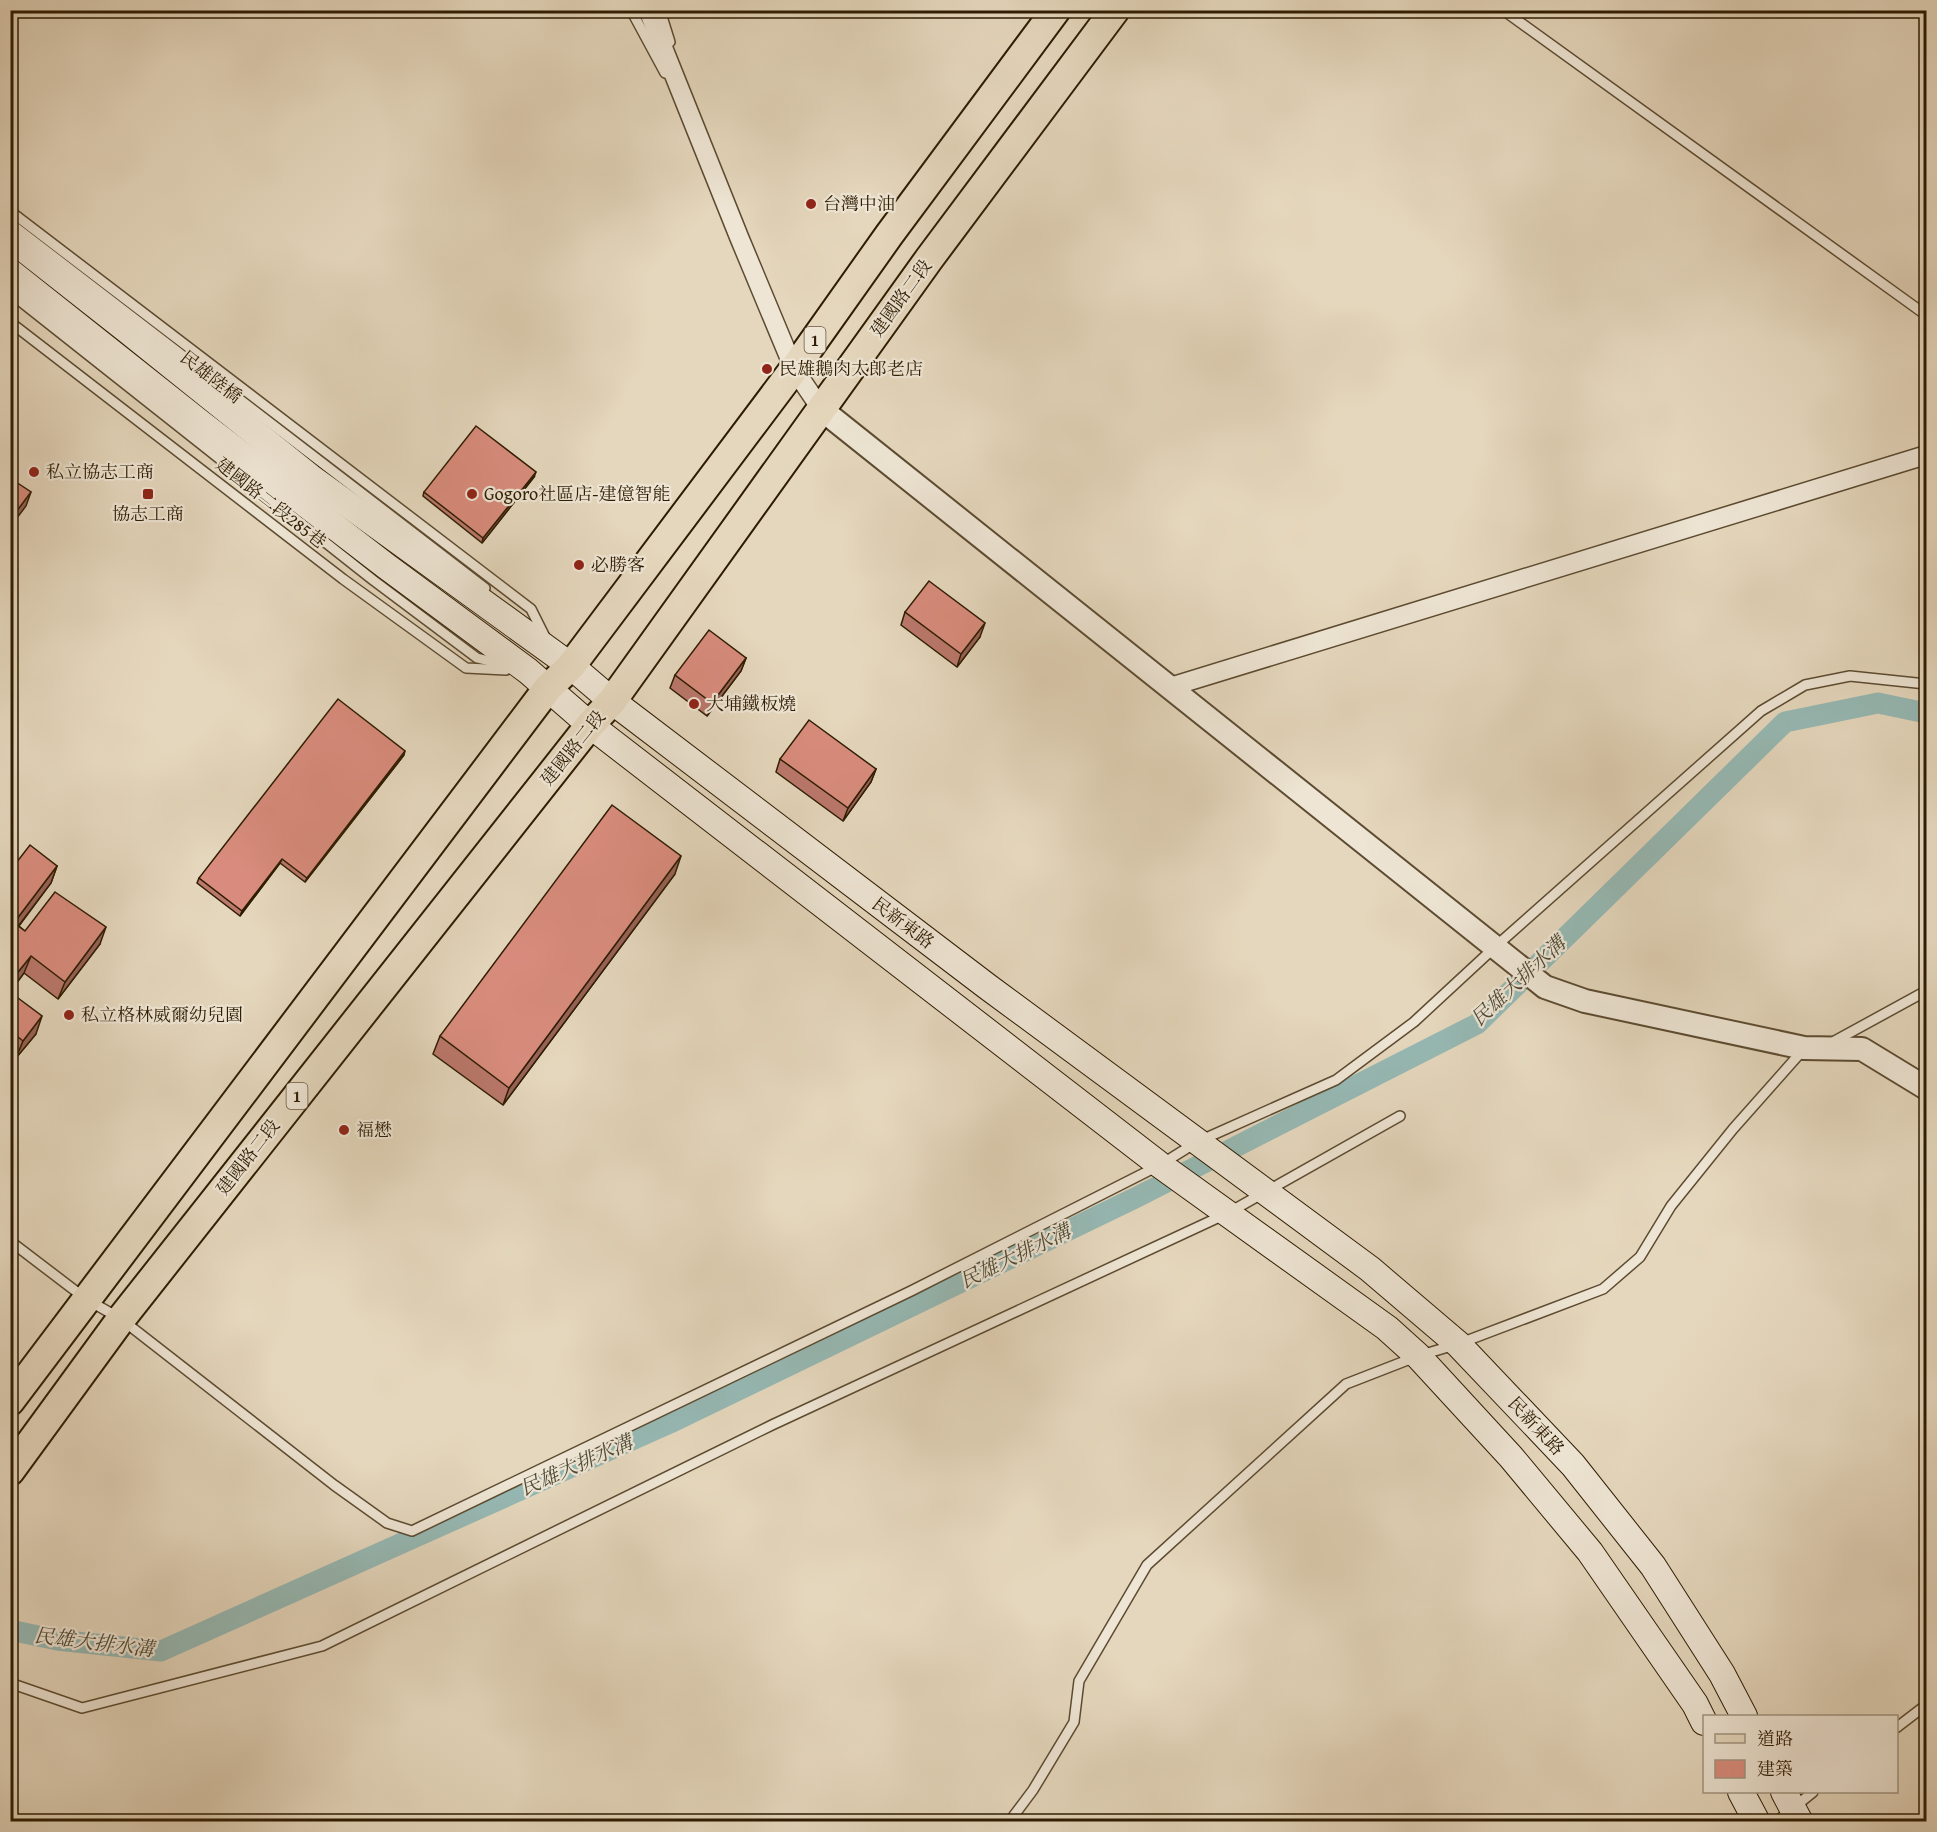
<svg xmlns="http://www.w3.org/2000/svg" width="1937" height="1832" viewBox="0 0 1937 1832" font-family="'Gentium Book Plus','Noto Serif TC',serif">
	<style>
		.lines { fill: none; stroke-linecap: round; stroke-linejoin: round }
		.canal { stroke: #96b9b4; stroke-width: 21 }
		.service-casing { stroke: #5c4b31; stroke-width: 12 }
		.minor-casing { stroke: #5c4b31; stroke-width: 21 }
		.tertiary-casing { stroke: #5c4b31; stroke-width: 26 }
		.secondary-casing { stroke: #2e1c02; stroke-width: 28 }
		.primary-casing { stroke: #2e1c02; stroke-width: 32 }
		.service { stroke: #eee5d4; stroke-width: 9 }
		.minor { stroke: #eee5d4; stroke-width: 18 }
		.tertiary { stroke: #eee5d4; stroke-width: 22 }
		.secondary { stroke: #eee5d4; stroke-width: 26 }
		.primary { stroke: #e5d7bd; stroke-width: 28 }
		.wall { fill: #bb786c; stroke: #2e1c02; stroke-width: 1.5 }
		.shaded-wall { fill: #986258; stroke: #2e1c02; stroke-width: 1.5 }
		.building { fill: #d98c7d; stroke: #2e1c02; stroke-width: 1.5 }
		.poi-dot { fill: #8f2418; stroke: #eee5d4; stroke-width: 2 }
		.labels { text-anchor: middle; stroke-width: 4.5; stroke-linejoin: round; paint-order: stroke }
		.shield { fill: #eee5d4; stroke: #685841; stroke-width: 1.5 }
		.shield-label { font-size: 16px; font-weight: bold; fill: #2e1c02 }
		.poi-label { font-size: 18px; fill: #2e1c02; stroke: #eee5d4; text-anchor: start }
		.street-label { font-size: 18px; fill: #2e1c02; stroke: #eee5d4 }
		.water-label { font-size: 20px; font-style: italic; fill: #4d4b37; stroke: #eee5d4 }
	</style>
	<rect width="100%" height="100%" fill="#e5d7bd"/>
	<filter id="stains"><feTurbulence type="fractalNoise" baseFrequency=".00333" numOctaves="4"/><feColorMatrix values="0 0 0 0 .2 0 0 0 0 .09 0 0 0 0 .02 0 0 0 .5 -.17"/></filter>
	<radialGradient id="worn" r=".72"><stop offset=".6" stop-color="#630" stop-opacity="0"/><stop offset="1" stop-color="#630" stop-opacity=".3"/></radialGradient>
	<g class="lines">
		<polyline class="canal" points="10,1630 57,1640 161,1651 670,1423 1137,1197 1477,1024 1785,722 1878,703 1926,713"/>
		<g class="service-casing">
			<g id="service">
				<polyline points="631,10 665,73"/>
				<polyline points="660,10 670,42"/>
				<polyline points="1503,10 1926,315"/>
				<polyline points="10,211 531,609 546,639"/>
				<polyline points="10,223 485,588"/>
				<polyline points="10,293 373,580 477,658 506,665"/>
				<polyline points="10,322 343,579 466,668 506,670"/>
				<polyline points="1831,1043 1926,991"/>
				<polyline points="10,1241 86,1299 121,1319 334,1485 387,1523 412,1531 911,1291 1160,1165 1197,1142 1336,1080 1414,1022 1495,947 1761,711 1805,685 1850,676 1926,684"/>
				<polyline points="10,1683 82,1708 322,1646 772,1425 1228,1213 1400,1116"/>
				<polyline points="1896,1728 1926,1705"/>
				<polyline points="1009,1822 1033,1790 1074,1722 1079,1681 1147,1565 1346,1384 1418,1356 1458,1344 1603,1289 1640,1257 1671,1206 1733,1129 1803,1050"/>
				<polyline points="1776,1822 1813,1792"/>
			</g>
		</g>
		<g class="minor-casing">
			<g id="minor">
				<polyline points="648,10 739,237 794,369 821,409"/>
				<polyline points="1170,687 1926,455"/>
			</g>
		</g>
		<g class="tertiary-casing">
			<polyline id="tertiary" points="821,409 1545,987 1585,1001 1804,1048 1862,1049 1926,1088"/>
		</g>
		<g class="secondary-casing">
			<g id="secondary">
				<polyline points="10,238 127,330 310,477 571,666 612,701 988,987 1370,1269 1458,1344 1573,1465 1653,1566 1722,1674 1744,1716"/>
				<polyline points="10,272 199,422 386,566 528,671 590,725 1160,1165 1387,1328 1418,1356 1511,1457 1590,1552 1695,1704 1704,1722"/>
				<polyline points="1741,1792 1757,1822"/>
				<polyline points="1784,1792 1800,1822"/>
			</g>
		</g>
		<g class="primary-casing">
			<g id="primary">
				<polyline points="10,1401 548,688 571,666 794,369 889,235 1056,10"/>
				<polyline points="10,1471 121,1319 590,725 612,701 929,259 1115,10"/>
			</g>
		</g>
		<use href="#service" class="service"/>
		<use href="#minor" class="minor"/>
		<use href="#tertiary" class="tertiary"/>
		<use href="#secondary" class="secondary"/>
		<use href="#primary" class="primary"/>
	</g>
	<g class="wall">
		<polygon points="534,477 482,543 423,496 424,492"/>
		<polygon points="905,612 980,637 957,667 901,625"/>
		<polygon points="746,658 741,671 707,716 670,688 675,675"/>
		<polygon points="404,755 305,882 280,863 240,916 197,883 199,878"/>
		<polygon points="780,759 876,769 871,782 843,821 776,772"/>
		<polygon points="57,866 51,883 19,926 25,931 100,944 58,999 24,973 10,992 13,867"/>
		<polygon points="675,874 503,1105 433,1054 440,1036"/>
		<polygon points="10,992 36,1034 16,1058 12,1054 10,1056"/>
	</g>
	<g class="shaded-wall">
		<polygon points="536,472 534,477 482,543 483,538"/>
		<polygon points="31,492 26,506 10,527 10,520"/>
		<polygon points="985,623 980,637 957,667 961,654"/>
		<polygon points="746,658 741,671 707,716 712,703"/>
		<polygon points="405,751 404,755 305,882 307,878"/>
		<polygon points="876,769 871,782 843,821 848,808"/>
		<polygon points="681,856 675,874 503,1105 509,1088"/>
		<polygon points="282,859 280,863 240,916 242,911"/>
		<polygon points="57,866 51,883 10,937 10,928"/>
		<polygon points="106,927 100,944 58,999 65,982"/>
		<polygon points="31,956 24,973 10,992 10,982"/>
		<polygon points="42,1016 36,1034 16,1058 23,1041"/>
		<polygon points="18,1037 12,1054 10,1056 10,1047"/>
	</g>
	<g class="building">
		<polygon points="476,426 536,472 483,538 424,492"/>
		<polygon points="10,478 31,492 10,520"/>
		<polygon points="929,581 985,623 961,654 905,612"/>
		<polygon points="709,630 746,658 712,703 675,675"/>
		<polygon points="338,699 405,751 307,878 282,859 242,911 199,878"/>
		<polygon points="809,720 876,769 848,808 780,759"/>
		<polygon points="612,805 681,856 509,1088 440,1036"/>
		<polygon points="30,845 57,866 10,928 10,865 13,867"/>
		<polygon points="55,892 106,927 65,982 31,956 10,982 10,935 18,926 25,931"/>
		<polygon points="10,992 42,1016 23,1041 18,1037 10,1047"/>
	</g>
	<g class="poi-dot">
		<circle cx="811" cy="204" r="6"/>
		<circle cx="767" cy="369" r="6"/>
		<circle cx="34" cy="472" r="6"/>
		<rect x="142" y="488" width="12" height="12" rx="3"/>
		<circle cx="472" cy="494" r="6"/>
		<circle cx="579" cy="565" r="6"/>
		<circle cx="694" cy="704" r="6"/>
		<circle cx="69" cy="1015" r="6"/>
		<circle cx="344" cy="1130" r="6"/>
	</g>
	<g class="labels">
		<g class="shield">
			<rect x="804.5" y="327" width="21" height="26" rx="4.5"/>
			<rect x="286.5" y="1083" width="21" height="26" rx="4.5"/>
		</g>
		<g class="shield-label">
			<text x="815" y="346">1</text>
			<text x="297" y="1102">1</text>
		</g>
		<g class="poi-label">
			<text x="823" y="210">台灣中油</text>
			<text x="779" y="375">民雄鵝肉太郎老店</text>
			<text x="46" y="478">私立協志工商</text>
			<text x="484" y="500">Gogoro社區店-建億智能</text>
			<text x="148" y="520" text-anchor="middle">協志工商</text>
			<text x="591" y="571">必勝客</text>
			<text x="706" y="710">大埔鐵板燒</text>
			<text x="81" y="1021">私立格林威爾幼兒園</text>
			<text x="356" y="1136">福懋</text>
		</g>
		<g class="street-label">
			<text transform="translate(901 298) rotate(-54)" y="6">建國路二段</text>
			<text transform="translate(211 377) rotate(38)" y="6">民雄陸橋</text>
			<text transform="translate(271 503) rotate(38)" y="6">建國路二段285巷</text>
			<text transform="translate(573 748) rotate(-51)" y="6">建國路二段</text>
			<text transform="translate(903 923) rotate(37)" y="6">民新東路</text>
			<text transform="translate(248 1157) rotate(-52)" y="6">建國路二段</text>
			<text transform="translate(1536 1426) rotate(47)" y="6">民新東路</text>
		</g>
		<g class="water-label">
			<text transform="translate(1518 981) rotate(-43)" y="7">民雄大排水溝</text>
			<text transform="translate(1015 1256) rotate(-26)" y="7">民雄大排水溝</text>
			<text transform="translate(576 1465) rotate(-24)" y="7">民雄大排水溝</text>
			<text transform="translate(94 1642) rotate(7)" y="7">民雄大排水溝</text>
		</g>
	</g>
	<rect width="1937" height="1832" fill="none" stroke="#e5d7bd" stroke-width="36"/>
	<rect x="12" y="12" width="1913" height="1808" fill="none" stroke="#2e1c02" stroke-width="3"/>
	<rect x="18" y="18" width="1901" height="1796" fill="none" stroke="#2e1c02" stroke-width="1.5"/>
	<rect x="1703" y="1715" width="195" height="78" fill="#eee5d4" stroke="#a19580" stroke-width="1.5"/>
	<rect x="1715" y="1734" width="30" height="9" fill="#e5d7bd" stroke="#a19580" stroke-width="1.5"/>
	<text x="1757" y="1745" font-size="18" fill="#2e1c02">道路</text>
	<rect x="1715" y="1760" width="30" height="18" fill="#d98c7d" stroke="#a19580" stroke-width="1.5"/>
	<text x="1757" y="1775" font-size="18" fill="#2e1c02">建築</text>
	<rect width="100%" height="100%" filter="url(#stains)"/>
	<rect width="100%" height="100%" fill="url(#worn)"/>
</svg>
